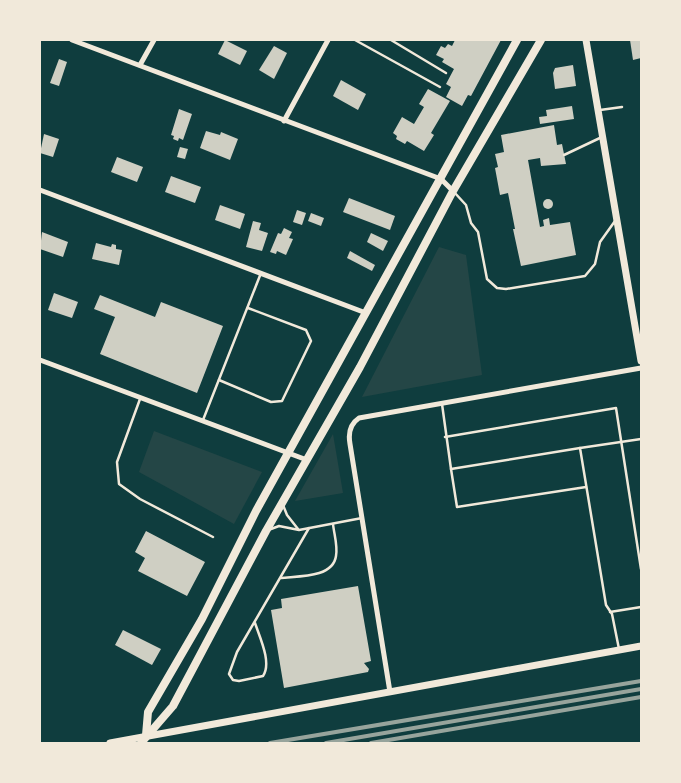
<svg xmlns="http://www.w3.org/2000/svg" width="681" height="783" viewBox="0 0 681 783" font-family="'Fira Sans',sans-serif">
	<style>
		.green { fill: #244646 }
		.building { fill: #cfcfc3 }
		.lines { fill: none; stroke-linecap: round; stroke-linejoin: round }
		.service { stroke: #f1e9da; stroke-width: 2.5 }
		.minor { stroke: #f1e9da; stroke-width: 5 }
		.tertiary { stroke: #f1e9da; stroke-width: 7 }
		.secondary { stroke: #f1e9da; stroke-width: 8 }
		.rail { stroke: #97a49c; stroke-width: 4 }
	</style>
	<rect width="100%" height="100%" fill="#0f3d3e"/>
	<g class="green">
		<polygon points="439,247 466,255 482,375 362,397"/>
		<polygon points="154,431 262,472 234,524 139,472"/>
		<polygon points="333,434 343,493 295,501"/>
	</g>
	<g class="building">
		<polygon points="225,40 247,51 240,65 218,54"/>
		<polygon points="455,40 501,40 471,96 468,95 462,106 446,97 451,87 446,84 454,69 442,62 444,59 436,55 441,46 445,48 448,44 452,46"/>
		<polygon points="630,40 641,40 641,58 633,60"/>
		<polygon points="274,46 287,53 274,79 259,70"/>
		<polygon points="59,59 67,62 59,86 50,83"/>
		<polygon points="573,65 576,86 555,89 553,73 555,68"/>
		<polygon points="341,80 366,94 358,110 333,96"/>
		<polygon points="428,89 450,101 431,133 434,135 424,151 407,141 405,144 396,139 397,136 393,133 402,117 414,124 424,107 419,104"/>
		<polygon points="572,106 574,119 540,124 539,117 547,116 546,110"/>
		<polygon points="179,109 192,114 183,140 179,138 178,141 173,139 174,136 171,135"/>
		<polygon points="554,125 557,145 562,144 566,164 541,166 540,158 528,160 540,227 544,226 543,220 549,218 550,225 570,222 576,255 521,266 513,229 515,229 508,193 500,195 495,168 498,167 495,154 504,152 501,135"/>
		<polygon points="206,131 220,135 221,132 238,139 230,160 200,148"/>
		<polygon points="44,134 59,139 53,157 40,153"/>
		<polygon points="180,147 188,149 185,159 177,157"/>
		<polygon points="117,157 143,167 137,182 111,172"/>
		<polygon points="171,176 201,187 195,203 165,192"/>
		<polygon points="349,198 395,216 390,230 343,212"/>
		<circle cx="548" cy="204" r="5"/>
		<polygon points="220,205 245,214 240,229 215,220"/>
		<polygon points="297,210 306,213 302,225 293,222"/>
		<polygon points="311,213 324,218 321,226 308,221"/>
		<polygon points="253,221 261,223 259,230 268,233 262,251 246,247"/>
		<polygon points="284,228 292,232 289,238 293,239 286,255 277,251 276,254 270,252 278,233 281,234"/>
		<polygon points="42,232 68,242 63,257 40,249"/>
		<polygon points="371,233 388,241 383,251 367,242"/>
		<polygon points="96,243 111,247 112,244 116,245 116,249 122,250 119,265 92,259"/>
		<polygon points="350,251 375,265 372,271 347,258"/>
		<polygon points="54,293 78,302 72,318 48,310"/>
		<polygon points="100,295 155,317 161,302 223,326 197,393 100,354 115,317 94,309"/>
		<polygon points="146,531 205,562 187,596 138,571 145,558 135,552"/>
		<polygon points="358,586 371,661 364,663 369,669 368,672 284,688 271,610 282,608 281,599"/>
		<polygon points="123,630 161,649 152,665 115,645"/>
	</g>
	<g class="lines">
		<g class="service">
			<polyline points="355,40 440,87"/>
			<polyline points="391,40 446,73"/>
			<polyline points="600,110 622,107"/>
			<polyline points="564,155 602,137"/>
			<polyline points="454,192 466,205 471,223 478,232 487,279 497,288 506,289 585,276 595,264 600,242 615,221"/>
			<polyline points="219,380 271,402 282,401 311,341 306,330 248,308"/>
			<polyline points="140,399 117,462 119,484 140,499 213,537"/>
			<polyline points="442,404 451,469 580,448"/>
			<polyline points="203,420 261,273"/>
			<polyline points="445,437 616,408 641,569"/>
			<polyline points="451,469 457,507 586,487"/>
			<polyline points="283,505 287,515 298,529"/>
			<polyline points="271,529 279,526 299,530 362,518"/>
			<path d="M281 578C298 576 333 578 336 556 338 546 334 534 333 524"/>
			<polyline points="610,612 641,607"/>
			<path d="M255 623C260 638 272 663 263 676L239 681 233 680 229 674 237 652 309 528"/>
			<polyline points="619,649 612,614 606,605 580,448 641,439"/>
		</g>
		<g class="minor">
			<polyline points="72,40 441,179 453,191"/>
			<polyline points="140,65 154,40"/>
			<polyline points="284,121 328,40"/>
			<polyline points="40,190 366,313"/>
			<polyline points="40,360 307,460"/>
			<path d="M390 692 350 444C348 433 350 424 359 418L641 368"/>
		</g>
		<g class="tertiary">
			<polyline points="586,40 641,361"/>
			<polyline points="110,743 641,646"/>
		</g>
		<g class="secondary">
			<polyline points="146,735 148,712 202,619 256,511 517,40"/>
			<polyline points="141,743 173,706 266,531 360,367 453,191 541,40"/>
		</g>
		<g class="rail">
			<polyline points="270,743 641,681"/>
			<polyline points="326,743 641,689"/>
			<polyline points="371,743 641,697"/>
		</g>
	</g>
	<rect width="681" height="783" fill="none" stroke="#f1e9da" stroke-width="82"/>
</svg>
